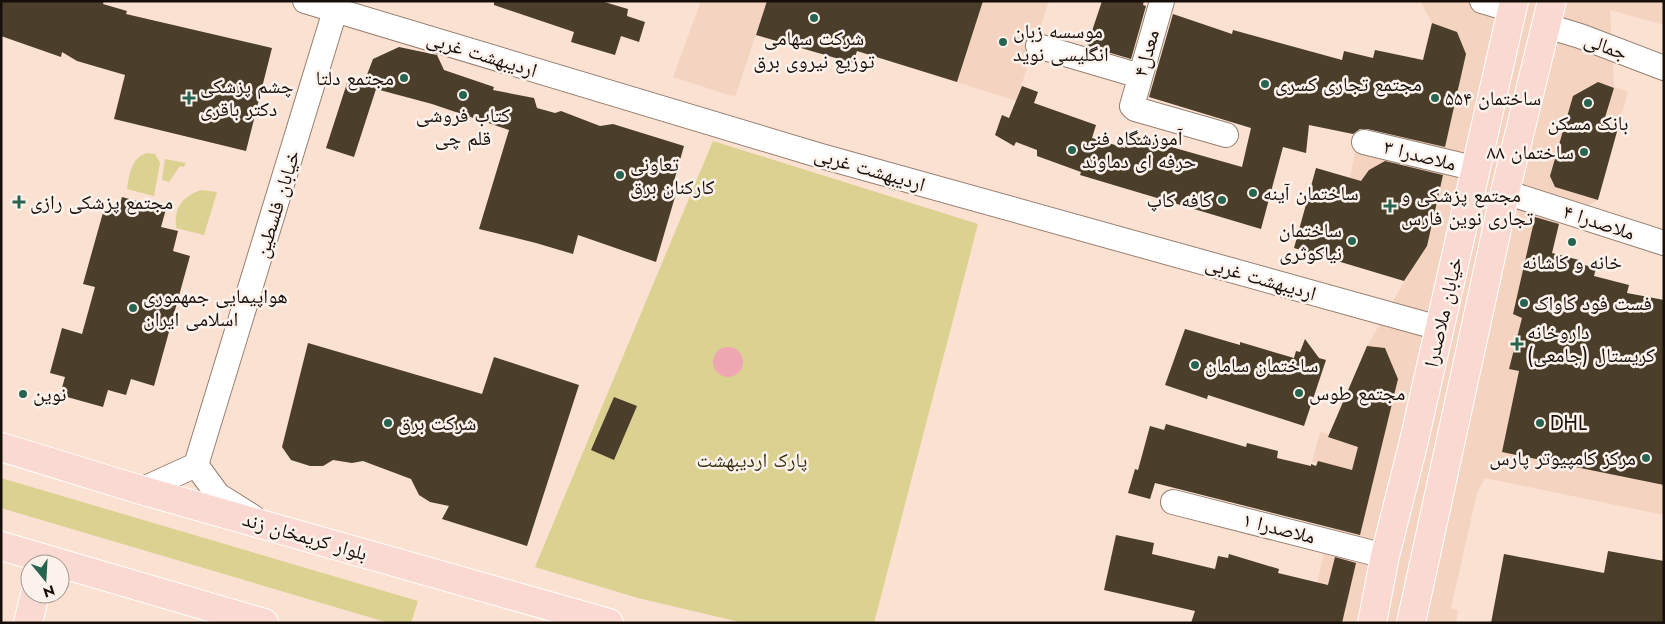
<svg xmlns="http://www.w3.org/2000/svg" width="1665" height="624" viewBox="0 0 1665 624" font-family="Jost,'Noto Naskh Arabic',sans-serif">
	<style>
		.built { fill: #f4d4c0 }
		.green { fill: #dbd191 }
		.water { fill: #eea6b3 }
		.building { fill: #4b3e2b }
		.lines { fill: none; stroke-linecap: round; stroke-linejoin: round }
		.minor-casing { stroke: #978071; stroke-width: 26 }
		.major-casing { stroke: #fff; stroke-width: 30 }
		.minor { stroke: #fff; stroke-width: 24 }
		.major { stroke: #fbd9d3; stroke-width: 28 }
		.poi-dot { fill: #276551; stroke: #fcf2eb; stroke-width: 2 }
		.labels { text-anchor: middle; stroke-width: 5; stroke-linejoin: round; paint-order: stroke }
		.poi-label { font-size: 20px; fill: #160e09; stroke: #fcf2eb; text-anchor: start }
		.street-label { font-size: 20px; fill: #160e09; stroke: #fcf2eb }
		.park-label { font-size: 20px; fill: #363114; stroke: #fcf2eb }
	</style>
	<rect width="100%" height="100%" fill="#fbe1d1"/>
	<g class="built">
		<polygon points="701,1 767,1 735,97 673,77"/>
		<polygon points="983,1 1049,1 1016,101 957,82"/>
		<polygon points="1420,1 1664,1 1664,25 1610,10 1614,87 1628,92 1598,200 1559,222 1536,324 1664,396 1664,515 1485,478 1477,493 1451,608 1458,610 1456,623 1308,623 1323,557 1322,527 1337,468 1312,462 1320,432 1339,437 1367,346 1414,265 1350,178 1358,136 1405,140 1432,23"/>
	</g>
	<g class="green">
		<polygon points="713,141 978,224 874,623 744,623 638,598 535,567"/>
		<path d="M147 153 155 154 160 163 154 196 127 189C129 174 132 157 147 153Z"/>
		<polygon points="165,159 186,163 184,167 180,166 169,182 162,180"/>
		<path d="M201 190 217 192 204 235 176 228C174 207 182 197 201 190Z"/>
		<polygon points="1,478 418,601 411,623 389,623 1,508"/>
	</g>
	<circle class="water" cx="728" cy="362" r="15"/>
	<g class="building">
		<polygon points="1,1 104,1 103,4 127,11 126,14 272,48 246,151 114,119 125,75 77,61 62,52 61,57 1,36"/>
		<polygon points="494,1 601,1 628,9 627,16 645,22 639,42 621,36 615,55 571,42 574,32 494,5"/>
		<polygon points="767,1 983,1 957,82 857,51 853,63 756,35"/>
		<polygon points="1102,1 1144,1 1143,5 1146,6 1131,59 1087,46"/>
		<polygon points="1173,14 1232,34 1233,30 1342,60 1344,51 1373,58 1375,50 1423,60 1432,23 1457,32 1466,54 1445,147 1367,129 1360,129 1353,134 1309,125 1306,153 1283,147 1261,229 1080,175 1081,172 1037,156 1037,150 1016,142 1014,146 995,135 1002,115 1009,118 1022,86 1038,92 1034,103 1096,125 1092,138 1125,148 1129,135 1242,167 1251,128 1149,97"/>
		<polygon points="399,47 437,55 444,70 494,87 493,90 534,98 537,108 555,113 561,111 600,126 613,124 684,146 672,188 677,190 656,262 578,235 573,254 536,243 479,229 509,130 432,104 376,89 354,157 326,148 348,80 363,85 373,59"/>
		<polygon points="1598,82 1614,88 1603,124 1618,128 1598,200 1555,187 1550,176 1573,96"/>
		<polygon points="1385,161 1443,175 1427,246 1404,281 1294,248 1316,168 1361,181 1369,170"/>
		<polygon points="122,197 166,209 161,227 178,231 173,251 190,256 154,386 131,379 126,395 108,390 103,407 60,395 65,377 50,373 62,328 82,334 95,287 83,284 104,209 118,213"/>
		<polygon points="1535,217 1559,224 1552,253 1579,260 1577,263 1596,268 1594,276 1629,285 1627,293 1664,300 1664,485 1502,452 1519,371 1509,369 1522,318 1513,314"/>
		<polygon points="1185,329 1240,345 1240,342 1294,358 1296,351 1300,352 1305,339 1319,358 1326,360 1304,426 1208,395 1207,399 1165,385"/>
		<polygon points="308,343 482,394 494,357 579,385 527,546 442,519 449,506 430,502 419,495 411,479 363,461 352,463 333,460 323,466 310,466 291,460 282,447"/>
		<polygon points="1367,346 1385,348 1398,379 1360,535 1155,483 1150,499 1128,493 1135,469 1138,470 1150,426 1164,430 1166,424 1246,447 1247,443 1278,451 1277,458 1311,466 1311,464 1316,466 1318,461 1352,470 1358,447 1328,437"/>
		<polygon points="614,397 637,406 614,460 591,450"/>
		<polygon points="1116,535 1154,543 1152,554 1215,569 1218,556 1228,558 1229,554 1279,569 1278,573 1328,585 1335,557 1356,563 1342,623 1191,623 1195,611 1104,590"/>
		<polygon points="1608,551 1664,561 1664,623 1491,623 1504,554 1604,573"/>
	</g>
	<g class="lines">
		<g class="minor-casing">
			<g id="minor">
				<polyline points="305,1 821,156 1439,328"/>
				<polyline points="1162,1 1132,106 1135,109 1226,135"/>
				<polyline points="1482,1 1512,10"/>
				<polyline points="1547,26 1580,36 1664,68"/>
				<polyline points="1038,46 1140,76"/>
				<polyline points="1364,142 1477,169"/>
				<polyline points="1505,192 1664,243"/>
				<polyline points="196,465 338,1"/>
				<polyline points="196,465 218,495 253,517"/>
				<polyline points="141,490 196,465"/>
				<polyline points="1173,502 1385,556"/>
			</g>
		</g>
		<g class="major-casing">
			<g id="major">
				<polyline points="1,447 141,490 609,623"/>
				<polyline points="1,546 264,623"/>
				<polyline points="28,623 35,594"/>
				<polyline points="1372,623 1385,556 1413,445 1514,1"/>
				<polyline points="1411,623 1505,192 1552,1"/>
			</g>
		</g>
		<use href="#minor" class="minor"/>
		<use href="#major" class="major"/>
	</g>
	<g class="poi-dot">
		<circle cx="814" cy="18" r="5"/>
		<circle cx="1003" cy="42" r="5"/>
		<circle cx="404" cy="78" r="5"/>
		<circle cx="1265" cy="84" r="5"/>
		<circle cx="463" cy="95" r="5"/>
		<path d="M186.5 90.5h5v5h5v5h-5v5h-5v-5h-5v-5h5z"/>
		<circle cx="1435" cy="98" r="5"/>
		<circle cx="1588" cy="103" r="5"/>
		<circle cx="1072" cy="150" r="5"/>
		<circle cx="1584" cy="152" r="5"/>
		<circle cx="620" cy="175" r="5"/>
		<circle cx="1253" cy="193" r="5"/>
		<circle cx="1222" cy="200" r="5"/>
		<path d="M16.5 194.5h5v5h5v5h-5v5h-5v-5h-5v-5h5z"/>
		<path d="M1387.5 198.5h5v5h5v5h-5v5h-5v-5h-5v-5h5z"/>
		<circle cx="1352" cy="241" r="5"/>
		<circle cx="1572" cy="242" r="5"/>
		<circle cx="1524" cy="303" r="5"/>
		<circle cx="133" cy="308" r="5"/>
		<path d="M1514.5 336.5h5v5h5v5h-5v5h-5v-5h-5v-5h5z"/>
		<circle cx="1195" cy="365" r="5"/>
		<circle cx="1299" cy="393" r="5"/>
		<circle cx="23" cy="394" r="5"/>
		<circle cx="388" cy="423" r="5"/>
		<circle cx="1540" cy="423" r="5"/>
		<circle cx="1646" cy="458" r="5"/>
	</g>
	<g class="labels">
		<g class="poi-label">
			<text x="1013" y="38">موسسه زبان<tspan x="1013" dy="23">انگلیسی نوید</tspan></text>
			<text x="814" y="45" text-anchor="middle">شرکت سهامی<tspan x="814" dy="23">توزیع نیروی برق</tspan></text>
			<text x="394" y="85" text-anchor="end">مجتمع دلتا</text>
			<text x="1275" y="91">مجتمع تجاری کسری</text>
			<text x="200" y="93">چشم پزشکی<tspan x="200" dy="23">دکتر باقری</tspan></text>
			<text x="1445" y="105">ساختمان ۵۵۴</text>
			<text x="463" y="122" text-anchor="middle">کتاب فروشی<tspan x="463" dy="23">قلم چی</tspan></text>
			<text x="1588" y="130" text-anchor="middle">بانک مسکن</text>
			<text x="1082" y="145">آموزشگاه فنی<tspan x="1082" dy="23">حرفه ای دماوند</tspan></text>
			<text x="1574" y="159" text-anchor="end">ساختمان ۸۸</text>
			<text x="630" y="171">تعاونی<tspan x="630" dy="23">کارکنان برق</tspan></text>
			<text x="1263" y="200">ساختمان آینه</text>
			<text x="1401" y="202">مجتمع پزشکی و<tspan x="1401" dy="23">تجاری نوین فارس</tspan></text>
			<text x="1212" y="207" text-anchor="end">کافه کاپ</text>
			<text x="30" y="209">مجتمع پزشکی رازی</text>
			<text x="1342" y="237" text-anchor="end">ساختمان<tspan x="1342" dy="23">نیاکوثری</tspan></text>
			<text x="1572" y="269" text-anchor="middle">خانه و کاشانه</text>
			<text x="143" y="303">هواپیمایی جمهموری<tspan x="143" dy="23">اسلامی ایران</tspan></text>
			<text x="1534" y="310">فست فود کاواک</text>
			<text x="1527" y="339">داروخانه<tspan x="1527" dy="23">کریستال (جامعی)</tspan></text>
			<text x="1205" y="372">ساختمان سامان</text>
			<text x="1309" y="400">مجتمع طوس</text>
			<text x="33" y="401">نوین</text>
			<text x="398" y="430">شرکت برق</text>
			<text x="1550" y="430">DHL</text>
			<text x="1636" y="465" text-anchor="end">مرکز کامپیوتر پارس</text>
		</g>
		<g class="street-label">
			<text transform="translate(1606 46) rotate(21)" y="7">جمالی</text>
			<text transform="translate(1146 53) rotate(-74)" y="7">معدل۴</text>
			<text transform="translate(482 54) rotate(17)" y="7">اردیبهشت غربی</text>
			<text transform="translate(1420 155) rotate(14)" y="7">۳ ملاصدرا</text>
			<text transform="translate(870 169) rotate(16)" y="7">اردیبهشت غربی</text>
			<text transform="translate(277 204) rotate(-73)" y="7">خیابان فلسطین</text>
			<text transform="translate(1599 222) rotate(18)" y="7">۴ ملاصدرا</text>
			<text transform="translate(1261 278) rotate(16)" y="7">اردیبهشت غربی</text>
			<text transform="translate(1443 312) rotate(-77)" y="7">خیابان ملاصدرا</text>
			<text transform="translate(1279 528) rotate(14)" y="7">۱ ملاصدرا</text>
			<text transform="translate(305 536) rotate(16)" y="7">بلوار کریمخان زند</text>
		</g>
		<g class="park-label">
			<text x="752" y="467">پارک اردیبهشت</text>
		</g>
	</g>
	<rect width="1665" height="624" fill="none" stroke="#160e09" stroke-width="5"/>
	<g transform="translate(45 579) rotate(162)"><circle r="24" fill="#fcf2eb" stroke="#a09791"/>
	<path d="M0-4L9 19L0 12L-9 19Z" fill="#276551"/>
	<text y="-8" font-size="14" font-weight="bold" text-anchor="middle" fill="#160e09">N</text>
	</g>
</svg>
